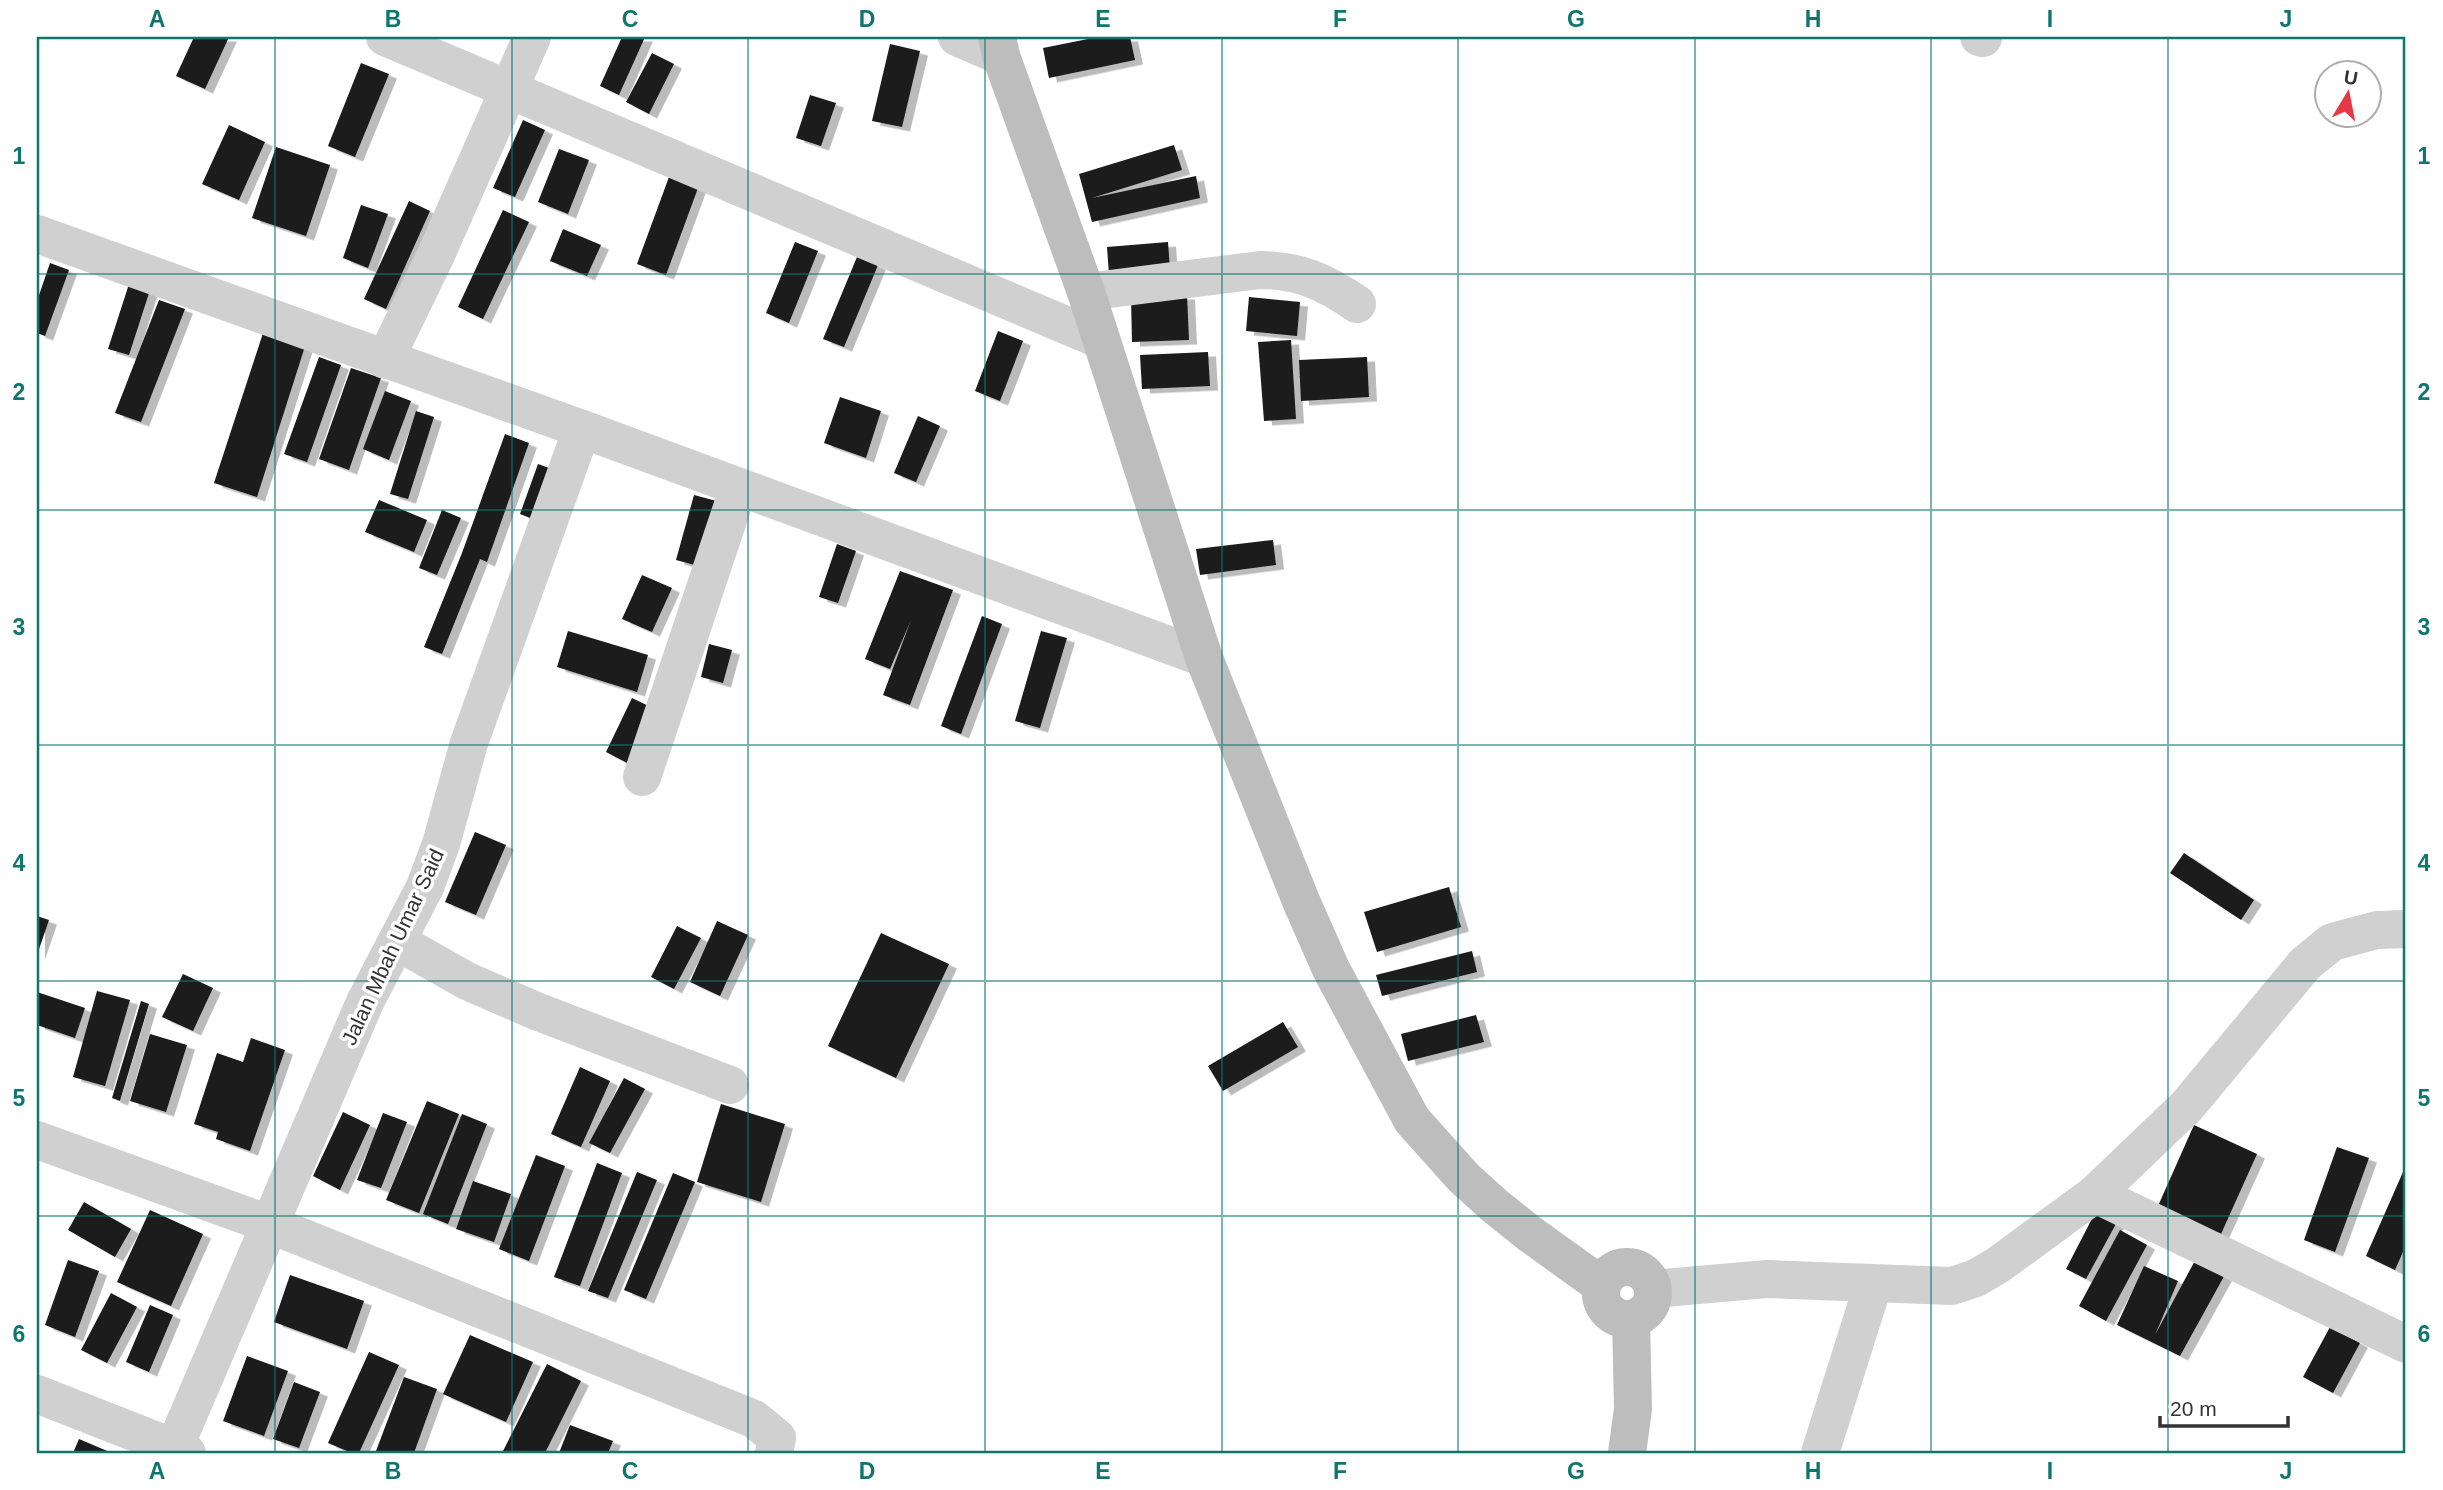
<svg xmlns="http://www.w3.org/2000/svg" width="2443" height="1490" viewBox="0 0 2443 1490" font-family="Arial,sans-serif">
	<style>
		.building { fill: #1a1a1a; filter: url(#shadow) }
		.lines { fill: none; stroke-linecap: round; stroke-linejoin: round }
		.minor { stroke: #d0d0d0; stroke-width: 38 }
		.secondary { stroke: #bdbdbd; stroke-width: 38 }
		.grid { fill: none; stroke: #0f766e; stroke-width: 2; stroke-opacity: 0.55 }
		.labels { text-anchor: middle; stroke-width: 7; stroke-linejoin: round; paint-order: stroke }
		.street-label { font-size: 21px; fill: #333; stroke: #fff }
		.neatline { fill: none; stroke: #0f766e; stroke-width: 2.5 }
		.grid-label { font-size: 23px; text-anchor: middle; font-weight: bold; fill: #0f766e }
	</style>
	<defs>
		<filter id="shadow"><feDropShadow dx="8" dy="4.5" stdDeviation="0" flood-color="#0004"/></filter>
	</defs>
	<rect width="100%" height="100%" fill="#fff"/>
	<g class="building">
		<polygon points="194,37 229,37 205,89 176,76"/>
		<polygon points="622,37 645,37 619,95 600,86"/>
		<polygon points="1098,37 1130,37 1135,60 1049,78 1043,48"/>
		<polygon points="890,44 920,51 902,127 872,121"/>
		<polygon points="652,53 674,64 649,114 626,102"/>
		<polygon points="361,63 389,74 355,157 328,146"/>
		<polygon points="810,95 836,103 821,146 796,138"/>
		<polygon points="523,120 545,130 515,197 493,188"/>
		<polygon points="229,125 265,142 239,200 202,184"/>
		<polygon points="1174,145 1182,170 1092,198 1196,176 1200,198 1092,222 1079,174"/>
		<polygon points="276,147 330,165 306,236 252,218"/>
		<polygon points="559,149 589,160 568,214 538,202"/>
		<polygon points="669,177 698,188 666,275 637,264"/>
		<polygon points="409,201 430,211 386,309 364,299"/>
		<polygon points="361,205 388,214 368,268 343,258"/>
		<polygon points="503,210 529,222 483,319 458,307"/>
		<polygon points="563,229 601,245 587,276 550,261"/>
		<polygon points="795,242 818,251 789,323 766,313"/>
		<polygon points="1168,242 1170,270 1109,274 1107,247"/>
		<polygon points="857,257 878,265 844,347 823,339"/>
		<polygon points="50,263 69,270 45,336 37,333 37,301"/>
		<polygon points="129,284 150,290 129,355 108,349"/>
		<polygon points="1187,295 1189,340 1132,342 1131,297"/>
		<polygon points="1249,297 1300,302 1297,336 1246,331"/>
		<polygon points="159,300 185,309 141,422 115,413"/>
		<polygon points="265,327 307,340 257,497 214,483"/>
		<polygon points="998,331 1023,341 1000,401 975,391"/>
		<polygon points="1291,340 1296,419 1264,421 1258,342"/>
		<polygon points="1208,352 1210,386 1142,389 1140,355"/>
		<polygon points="319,357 341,365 307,462 284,454"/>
		<polygon points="1367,357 1369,397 1301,401 1299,360"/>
		<polygon points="351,368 381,378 349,470 319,459"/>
		<polygon points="385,391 411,401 389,460 363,449"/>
		<polygon points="840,397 881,411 866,458 824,443"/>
		<polygon points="416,411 434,417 408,499 390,494"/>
		<polygon points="918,416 940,426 916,482 894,473"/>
		<polygon points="505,434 529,443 487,562 480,559 442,654 424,647 462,553"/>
		<polygon points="538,464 557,471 538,521 520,514"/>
		<polygon points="694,495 724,503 706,568 676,560"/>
		<polygon points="379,500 427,520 414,552 365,532"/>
		<polygon points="442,510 461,518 437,575 419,568"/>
		<polygon points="1273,540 1276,565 1200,575 1196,549"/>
		<polygon points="837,544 856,551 838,603 819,597"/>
		<polygon points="900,571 953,590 910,705 883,695 911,620 890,669 865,659"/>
		<polygon points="642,575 672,588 652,632 622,619"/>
		<polygon points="982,616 1002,624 961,734 941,726"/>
		<polygon points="568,631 648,655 637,692 557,667"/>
		<polygon points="1041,631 1067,638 1040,728 1015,721"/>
		<polygon points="709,644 732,650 723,683 701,677"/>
		<polygon points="632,698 659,711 633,766 606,752"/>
		<polygon points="475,832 506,845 476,915 445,902"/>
		<polygon points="2184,853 2254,900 2241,920 2170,873"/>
		<polygon points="1449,887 1461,927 1377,952 1364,912"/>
		<polygon points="37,916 49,920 37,955"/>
		<polygon points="717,921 748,935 720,996 690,982"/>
		<polygon points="677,926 701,938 674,989 651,977"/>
		<polygon points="881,933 949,964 896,1078 828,1046"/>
		<polygon points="1472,951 1477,972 1382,996 1376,975"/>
		<polygon points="183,974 213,988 193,1031 162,1017"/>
		<polygon points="97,991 130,1000 105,1086 73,1077"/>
		<polygon points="37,992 85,1008 75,1038 37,1025"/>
		<polygon points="141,1001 149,1004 120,1101 112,1098"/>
		<polygon points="1476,1015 1484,1042 1408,1061 1401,1034"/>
		<polygon points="1283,1022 1298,1047 1223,1091 1208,1066"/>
		<polygon points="150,1034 187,1045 166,1112 130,1101"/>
		<polygon points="251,1038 285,1050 250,1151 216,1139 218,1132 194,1124 217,1053 243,1062"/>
		<polygon points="580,1067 610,1081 581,1147 551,1134"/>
		<polygon points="624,1078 645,1089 610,1153 589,1143"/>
		<polygon points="427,1101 459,1114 419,1213 386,1200"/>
		<polygon points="721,1104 785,1124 761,1202 697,1182"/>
		<polygon points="343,1112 370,1125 340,1190 313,1176"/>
		<polygon points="383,1113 407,1122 381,1188 357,1180"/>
		<polygon points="462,1114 487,1124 448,1224 423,1214"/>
		<polygon points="2194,1125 2257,1154 2221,1234 2158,1206"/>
		<polygon points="2337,1147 2369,1158 2335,1252 2304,1240"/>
		<polygon points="536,1155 565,1166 529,1261 499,1249"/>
		<polygon points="597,1163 622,1173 580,1286 554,1277"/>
		<polygon points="637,1172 657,1180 608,1298 588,1291"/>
		<polygon points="2403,1172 2406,1174 2406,1245 2395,1270 2366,1256"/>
		<polygon points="673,1173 695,1182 646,1299 624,1290"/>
		<polygon points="473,1181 511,1194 494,1242 456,1229"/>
		<polygon points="84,1202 131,1229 115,1257 68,1230"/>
		<polygon points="150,1210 203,1234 171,1306 117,1282"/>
		<polygon points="2096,1211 2117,1222 2086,1279 2066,1269"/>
		<polygon points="2120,1230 2147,1245 2106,1321 2079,1306"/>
		<polygon points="2198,1255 2227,1271 2180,1356 2117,1325 2144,1266 2178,1281 2155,1335"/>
		<polygon points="68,1260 99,1271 75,1337 45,1325"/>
		<polygon points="290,1275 364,1301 347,1349 274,1322"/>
		<polygon points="111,1293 137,1307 107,1363 81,1350"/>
		<polygon points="150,1305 173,1315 149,1372 126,1362"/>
		<polygon points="2330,1327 2360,1343 2333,1393 2303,1377"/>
		<polygon points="470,1335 533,1362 506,1422 443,1394"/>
		<polygon points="369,1352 399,1365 359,1453 352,1453 328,1443"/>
		<polygon points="247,1356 288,1371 264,1436 223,1421"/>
		<polygon points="547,1364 581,1381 545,1453 502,1453"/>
		<polygon points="404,1377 437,1389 414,1453 382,1453 376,1451"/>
		<polygon points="294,1382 320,1392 299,1448 273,1439"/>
		<polygon points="570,1425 613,1441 608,1453 559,1453"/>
		<polygon points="79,1439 112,1453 73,1453"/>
	</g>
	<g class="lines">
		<g class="minor">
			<polyline points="385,37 1101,340"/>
			<polyline points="957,37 1001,56"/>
			<polyline points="1979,37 1983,38"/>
			<polyline points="37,234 582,429 1204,658"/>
			<path d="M1086 292 1260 270C1299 270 1325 282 1357 304"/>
			<polyline points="385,360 435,257 532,37"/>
			<polyline points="642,777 739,487"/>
			<polyline points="398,942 467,981 536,1011 730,1085"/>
			<polyline points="37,1140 269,1224 754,1419 777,1438 774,1453"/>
			<polyline points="2095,1194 2406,1344"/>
			<polyline points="1653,1289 1767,1279 1952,1286 1976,1278 1998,1265 2095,1194 2187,1106 2305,964 2332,942 2377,930 2406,929"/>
			<polyline points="37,1394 187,1453"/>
			<polyline points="172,1453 365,1002 425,887 441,844 469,743 582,429"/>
			<polyline points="1820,1453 1873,1285"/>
		</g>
		<g class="secondary">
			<polyline points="997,37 1001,56 1086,292 1204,658 1301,901 1331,969 1412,1120 1464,1178 1495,1206 1530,1234 1601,1285"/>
			<circle cx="1627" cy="1293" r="26"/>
			<polyline points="1627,1453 1633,1409 1631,1319"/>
		</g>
	</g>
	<path class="grid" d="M275 37V1453M512 37V1453M748 37V1453M985 37V1453M1222 37V1453M1458 37V1453M1695 37V1453M1931 37V1453M2168 37V1453M37 274H2406M37 510H2406M37 745H2406M37 981H2406M37 1216H2406"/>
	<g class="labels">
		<g class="street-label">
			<text transform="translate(393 947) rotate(-65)" y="7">Jalan Mbah Umar Said</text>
		</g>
	</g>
	<rect width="2443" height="1490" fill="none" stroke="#ffffff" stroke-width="77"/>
	<g transform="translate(2348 94) rotate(10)"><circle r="33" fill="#ffffff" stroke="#adadad" stroke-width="2"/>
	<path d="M0-5L12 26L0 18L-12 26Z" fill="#e63946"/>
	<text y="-10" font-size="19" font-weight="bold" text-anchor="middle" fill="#333333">U</text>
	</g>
	<path d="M2160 1416v10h128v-10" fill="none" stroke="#333333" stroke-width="3.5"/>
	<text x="2170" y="1416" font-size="21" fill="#333333" stroke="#ffffff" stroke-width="5" paint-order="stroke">20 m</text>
	<rect x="38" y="38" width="2366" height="1414" class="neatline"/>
	<g class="grid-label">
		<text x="157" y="27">A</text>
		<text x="393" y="27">B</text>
		<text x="630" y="27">C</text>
		<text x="867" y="27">D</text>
		<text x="1103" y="27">E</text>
		<text x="1340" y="27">F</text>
		<text x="1576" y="27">G</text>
		<text x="1813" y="27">H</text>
		<text x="2050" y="27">I</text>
		<text x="2286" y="27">J</text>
		<text x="19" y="164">1</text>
		<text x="2424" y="164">1</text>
		<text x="19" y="400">2</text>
		<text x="2424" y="400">2</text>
		<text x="19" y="635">3</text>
		<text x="2424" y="635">3</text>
		<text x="19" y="871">4</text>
		<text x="2424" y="871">4</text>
		<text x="19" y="1106">5</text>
		<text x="2424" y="1106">5</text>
		<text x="19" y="1342">6</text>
		<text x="2424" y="1342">6</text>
		<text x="157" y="1479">A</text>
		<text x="393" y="1479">B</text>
		<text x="630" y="1479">C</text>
		<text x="867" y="1479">D</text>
		<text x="1103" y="1479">E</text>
		<text x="1340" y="1479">F</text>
		<text x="1576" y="1479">G</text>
		<text x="1813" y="1479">H</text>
		<text x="2050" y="1479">I</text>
		<text x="2286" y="1479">J</text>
	</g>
</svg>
